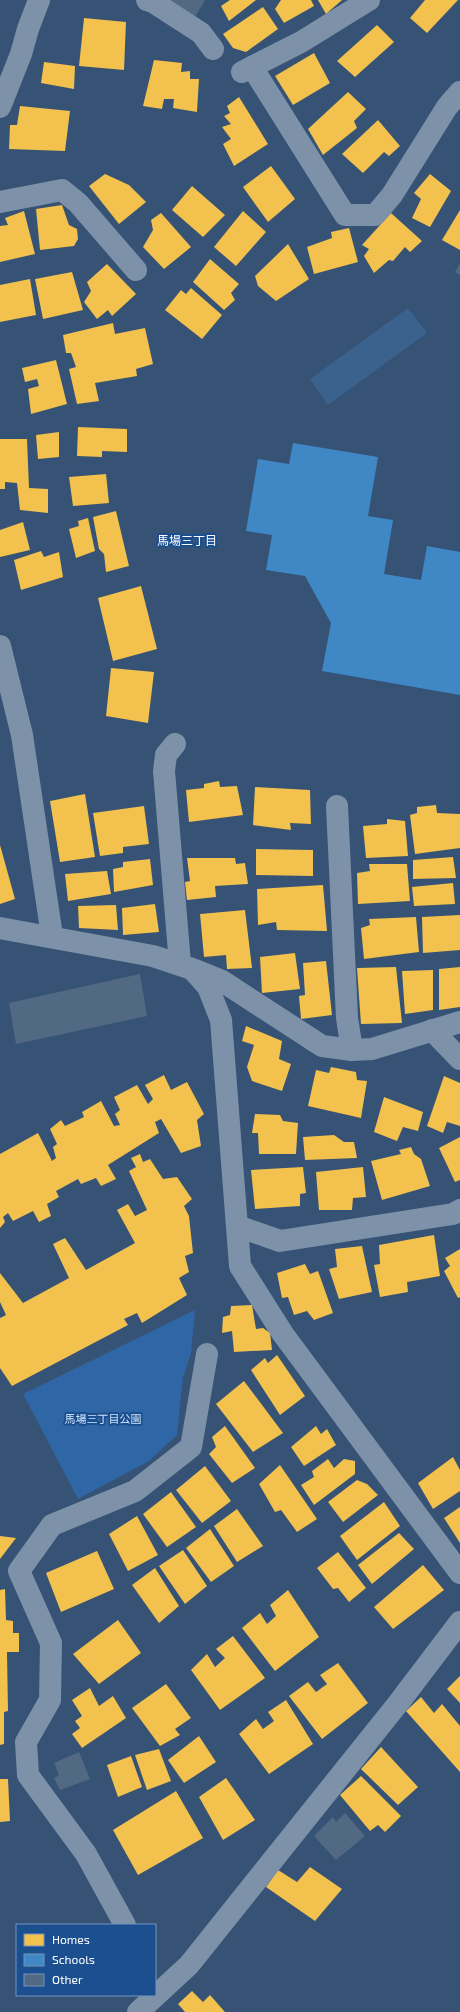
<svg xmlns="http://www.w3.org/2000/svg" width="460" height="2012" viewBox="0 0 460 2012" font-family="'Exo 2','Noto Sans JP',sans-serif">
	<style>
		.green { fill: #2f66a5 }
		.water { fill: #3b618d }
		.homes { fill: #f2c14e }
		.schools { fill: #3f88c5 }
		.building { fill: #526984 }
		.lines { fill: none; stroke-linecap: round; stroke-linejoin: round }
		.minor { stroke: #7d92a8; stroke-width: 22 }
		.labels { text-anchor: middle; stroke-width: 4; stroke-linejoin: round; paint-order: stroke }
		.park-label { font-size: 11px; fill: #cfe3fa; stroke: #1b4f8f }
		.neighbourhood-label { font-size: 12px; fill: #fff; stroke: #1b4f8f }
	</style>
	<rect width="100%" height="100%" fill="#365274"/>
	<polygon class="green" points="195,1310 191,1353 183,1377 177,1435 149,1461 78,1499 23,1394"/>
	<polygon class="water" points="408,308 427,333 328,405 310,379"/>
	<g class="homes">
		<polygon points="230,0 256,0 229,21 221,6"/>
		<polygon points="281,0 311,0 314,6 284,23 275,9"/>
		<polygon points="318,0 342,0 326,14"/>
		<polygon points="425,0 458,0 427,33 410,18"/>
		<polygon points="263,7 278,29 246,52 233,48 223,34"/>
		<polygon points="84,18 126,22 124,70 79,66"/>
		<polygon points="377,25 394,42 355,77 337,61"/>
		<polygon points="314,53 330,83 293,105 275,76"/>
		<polygon points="154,60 182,63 181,72 190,71 190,79 199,79 197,112 173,108 174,99 164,99 162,109 143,106"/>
		<polygon points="44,62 75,66 74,89 41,83"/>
		<polygon points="348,92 366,109 354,121 357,128 323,155 308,129"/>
		<polygon points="239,97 268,144 234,166 223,144 231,139 222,127 231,124 224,116 230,113 227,106"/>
		<polygon points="20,106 70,111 65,151 9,149 10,125 17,125"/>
		<polygon points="378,120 400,146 389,156 384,152 363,173 342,154"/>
		<polygon points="271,166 295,199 268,222 243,187"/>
		<polygon points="105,174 129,185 146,202 119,224 89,186"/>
		<polygon points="430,174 451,191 430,227 412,218 421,199 414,193"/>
		<polygon points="192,186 225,215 203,237 172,210"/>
		<polygon points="62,205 69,225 77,229 78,239 74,246 40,250 36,209"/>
		<polygon points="460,210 460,250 442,240"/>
		<polygon points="24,211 35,254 0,262 0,226 8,225 5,218"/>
		<polygon points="243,211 266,232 236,266 214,247"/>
		<polygon points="161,213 191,247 164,269 143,247 153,230 151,220"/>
		<polygon points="391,213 422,241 410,252 405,247 393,261 389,260 374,273 364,256 369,249 362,245"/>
		<polygon points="349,228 358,262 314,274 307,247 332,238 331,232"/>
		<polygon points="288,244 309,279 276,301 258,286 255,276"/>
		<polygon points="210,259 239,284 231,293 235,300 224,310 193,282"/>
		<polygon points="107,264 136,294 112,316 108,310 97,319 84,302 91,291 87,282"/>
		<polygon points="72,272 83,310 43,319 35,279"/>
		<polygon points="30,279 36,315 0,322 0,285"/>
		<polygon points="191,288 222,315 202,339 165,310 181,290 186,294"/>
		<polygon points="113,323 115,334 145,328 153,364 136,369 137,376 95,383 99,401 77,404 69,369 76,367 71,353 66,353 63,335"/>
		<polygon points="56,360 67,404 31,414 28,389 39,386 37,379 25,382 22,368"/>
		<polygon points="78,427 127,429 127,452 102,451 102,457 77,456"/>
		<polygon points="59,432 59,457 38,459 36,435"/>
		<polygon points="0,439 27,439 29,488 48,489 48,513 20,510 17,483 5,482 5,489 0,489"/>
		<polygon points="106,474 109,503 73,506 69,477"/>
		<polygon points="116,511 129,566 106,572 104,554 99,549 93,517"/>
		<polygon points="88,518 95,551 76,558 69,529 79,526 78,521"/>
		<polygon points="23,522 30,550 0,557 0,530"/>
		<polygon points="41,551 44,557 59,552 63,577 21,590 14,560"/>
		<polygon points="141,586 157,649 113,661 98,598"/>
		<polygon points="111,668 154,672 148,723 106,716"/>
		<polygon points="219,781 220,787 237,786 243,815 189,822 186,790 204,788 204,784"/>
		<polygon points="255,787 310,790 311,824 290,823 291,830 253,825"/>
		<polygon points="85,794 95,857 60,862 50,801"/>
		<polygon points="436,805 437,813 460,814 460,848 415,854 410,815 417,813 417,807"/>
		<polygon points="144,806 149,844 123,847 123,853 100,856 93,813"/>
		<polygon points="387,819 405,821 408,856 366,858 363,826 387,824"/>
		<polygon points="0,845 15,899 0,904"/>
		<polygon points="256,849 313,850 313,876 256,875"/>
		<polygon points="453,857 456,878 413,879 413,860"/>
		<polygon points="187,858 235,858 236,864 245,863 248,884 215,886 216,897 187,900 185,882 190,881"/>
		<polygon points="150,859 153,885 114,892 113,869 123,867 123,862"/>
		<polygon points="369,864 407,864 410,901 358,904 357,873 370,871"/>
		<polygon points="107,871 111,894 68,901 65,874"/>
		<polygon points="453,883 455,904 414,906 412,887"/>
		<polygon points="323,885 327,931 277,930 276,922 258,925 257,889"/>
		<polygon points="155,904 159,932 123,935 122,908"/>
		<polygon points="116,905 118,930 79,928 78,906"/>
		<polygon points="245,910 252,968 227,969 226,955 204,957 200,914"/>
		<polygon points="460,915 460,950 423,953 422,917"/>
		<polygon points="416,917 419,952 364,959 361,928 370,925 369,919"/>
		<polygon points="295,953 300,989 262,993 260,957"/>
		<polygon points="326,961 332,1015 301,1019 299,996 305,995 303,963"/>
		<polygon points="396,967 402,1023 361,1024 357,968"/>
		<polygon points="460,967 460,1007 439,1010 439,969"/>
		<polygon points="433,970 433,1010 405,1014 402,971"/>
		<polygon points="246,1026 282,1041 279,1059 291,1064 282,1091 252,1081 247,1067 254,1045 242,1041"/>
		<polygon points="331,1067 356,1072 357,1080 367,1081 361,1118 308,1106 316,1070 329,1073"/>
		<polygon points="164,1075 171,1090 187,1082 204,1114 197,1120 201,1146 181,1153 161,1119 155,1122 159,1133 108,1165 116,1179 101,1186 96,1178 81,1184 78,1179 56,1191 59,1197 47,1204 51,1216 39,1222 33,1211 13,1221 8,1213 3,1217 5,1222 0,1228 0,1154 38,1133 52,1161 56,1158 53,1147 57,1144 50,1129 61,1120 65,1126 84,1117 82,1112 101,1101 114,1126 120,1125 115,1114 120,1110 114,1097 137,1085 148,1104 153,1099 145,1085"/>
		<polygon points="444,1076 460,1083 460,1126 447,1122 443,1133 427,1126"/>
		<polygon points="384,1097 423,1112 418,1131 403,1127 397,1141 374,1132"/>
		<polygon points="255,1114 280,1115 283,1121 298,1123 296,1154 259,1154 258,1133 252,1133"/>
		<polygon points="334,1135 344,1142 354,1142 357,1158 305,1160 303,1137"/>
		<polygon points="460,1137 460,1180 455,1182 439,1148"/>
		<polygon points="411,1147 414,1154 421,1159 430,1186 382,1200 371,1161 401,1154 399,1150"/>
		<polygon points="140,1154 143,1162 150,1159 163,1179 177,1177 192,1199 184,1206 189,1216 193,1253 185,1256 189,1272 179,1278 187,1295 142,1323 137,1313 124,1319 128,1325 12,1386 0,1368 0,1318 6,1315 0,1302 0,1273 23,1303 69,1278 53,1244 65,1238 86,1270 135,1243 117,1210 128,1204 135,1216 147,1210 129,1171 136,1167 131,1158"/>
		<polygon points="303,1167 306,1193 300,1194 300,1206 255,1209 251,1170"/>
		<polygon points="363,1167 366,1197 353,1198 352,1210 319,1210 316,1172"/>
		<polygon points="434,1235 440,1276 407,1282 408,1292 380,1297 374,1265 380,1264 379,1245"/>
		<polygon points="362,1246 372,1292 339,1299 329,1269 337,1267 335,1249"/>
		<polygon points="460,1249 460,1297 458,1298 444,1271 450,1266 445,1258"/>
		<polygon points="305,1264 310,1274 318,1271 333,1313 314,1320 307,1311 294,1315 288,1297 282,1298 277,1273"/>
		<polygon points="252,1305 256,1329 263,1328 270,1333 272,1350 234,1352 232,1331 222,1333 223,1317 230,1315 231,1306"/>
		<polygon points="277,1355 305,1396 280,1415 251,1370 265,1358 268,1363"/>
		<polygon points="244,1381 283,1433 253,1452 216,1404"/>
		<polygon points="225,1426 255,1468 232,1483 209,1454 216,1447 212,1437"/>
		<polygon points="316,1426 321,1434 327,1429 336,1445 304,1466 291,1447"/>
		<polygon points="453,1457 460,1470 460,1491 433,1509 418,1483"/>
		<polygon points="328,1459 334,1468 344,1459 355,1461 355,1474 314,1505 301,1485 314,1477 312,1471"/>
		<polygon points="280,1465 317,1519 297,1532 281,1510 275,1512 259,1484"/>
		<polygon points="205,1466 231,1501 202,1523 176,1490"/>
		<polygon points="357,1480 367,1484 378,1495 343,1522 328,1502"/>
		<polygon points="171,1492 196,1527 167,1547 143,1514"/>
		<polygon points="384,1502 400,1526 357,1560 340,1536"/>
		<polygon points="460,1507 460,1543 444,1518"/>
		<polygon points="237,1509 263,1546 237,1562 214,1526"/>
		<polygon points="137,1516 158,1555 128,1571 109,1534"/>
		<polygon points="210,1529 234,1566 211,1582 186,1548"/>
		<polygon points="399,1533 414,1549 372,1584 358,1565"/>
		<polygon points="0,1536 16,1538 0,1559"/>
		<polygon points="183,1550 207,1586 185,1604 159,1566"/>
		<polygon points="97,1551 114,1589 61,1612 46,1573"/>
		<polygon points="338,1552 366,1588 349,1602 338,1588 333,1589 317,1568"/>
		<polygon points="423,1565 444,1590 393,1629 374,1607"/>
		<polygon points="155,1568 179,1606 159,1623 132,1585"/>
		<polygon points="5,1589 6,1620 13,1621 13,1633 19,1633 19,1652 7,1652 8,1711 4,1712 4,1744 0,1745 0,1590"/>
		<polygon points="288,1590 319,1637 275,1671 242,1628 260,1613 267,1624 276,1616 270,1605"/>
		<polygon points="118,1620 141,1653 99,1684 73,1654"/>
		<polygon points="233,1636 265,1678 220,1710 191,1670 207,1654 215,1667 225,1658 216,1649"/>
		<polygon points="338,1663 368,1703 322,1739 289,1696 308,1682 316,1692 327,1684 320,1675"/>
		<polygon points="460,1676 460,1703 447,1689"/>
		<polygon points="166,1684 191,1718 175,1729 180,1735 160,1746 132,1708"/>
		<polygon points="90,1688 99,1706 113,1696 126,1718 82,1748 72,1734 80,1728 75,1721 82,1716 72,1700"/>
		<polygon points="421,1697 434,1713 442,1704 460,1726 460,1772 406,1711"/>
		<polygon points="286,1700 313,1744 269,1774 239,1734 256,1719 263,1729 274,1721 268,1712"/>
		<polygon points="199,1736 216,1762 184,1783 168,1760"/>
		<polygon points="381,1747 418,1787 398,1805 361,1769"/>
		<polygon points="159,1749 171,1781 147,1790 135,1755"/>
		<polygon points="131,1756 142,1787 118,1797 107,1765"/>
		<polygon points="361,1776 401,1816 385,1832 378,1825 370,1831 340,1795"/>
		<polygon points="226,1778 255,1820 223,1840 199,1797"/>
		<polygon points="0,1779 8,1779 10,1821 0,1822"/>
		<polygon points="176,1791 203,1838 138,1875 113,1830"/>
		<polygon points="310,1867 342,1889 315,1921 266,1887 278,1870 297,1882"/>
		<polygon points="192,1991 203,2002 210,1995 225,2012 185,2012 178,2004"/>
	</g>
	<polygon class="schools" points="293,443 378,457 368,516 393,520 384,574 421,580 427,546 460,552 460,695 322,671 331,623 305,576 266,570 272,535 246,531 258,459 289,464"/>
	<g class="building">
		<polygon points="167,0 205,0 194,19"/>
		<polygon points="460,263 460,275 455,272"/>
		<polygon points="140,974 147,1016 16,1044 9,1003"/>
		<polygon points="79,1752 90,1779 60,1790 54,1778 59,1775 54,1763"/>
		<polygon points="345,1813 365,1836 336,1860 314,1836 333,1817 336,1822"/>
	</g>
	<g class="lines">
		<g class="minor">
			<polyline points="147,0 153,2 201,33 213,49"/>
			<polyline points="252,67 345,215 375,215 392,195 447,107 460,92"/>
			<polyline points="242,72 301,42 369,0"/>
			<polyline points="0,107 21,54 28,29 39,0"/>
			<polyline points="0,202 62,190 78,203 136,270"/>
			<polyline points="0,646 22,735 52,936"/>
			<polyline points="175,744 166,755 164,771 180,964"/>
			<polyline points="337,806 347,1018 352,1050"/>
			<polyline points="0,928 153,956 192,969 208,987 221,1020 240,1266 283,1334 460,1573"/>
			<polyline points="195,970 222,981 322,1046 352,1050 372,1049 460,1022"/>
			<polyline points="432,1030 460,1059"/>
			<polyline points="237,1226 280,1241 453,1214 460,1210"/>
			<polyline points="125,1925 86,1854 28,1775 26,1742 50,1700 51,1643 19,1571 52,1525 135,1491 191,1447 207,1354"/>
			<polyline points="138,2012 189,1965 400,1701 460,1622"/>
		</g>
	</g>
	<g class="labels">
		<g class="park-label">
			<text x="103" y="1423">馬場三丁目公園</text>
		</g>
		<g class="neighbourhood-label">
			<text x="187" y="545">馬場三丁目</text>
		</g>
	</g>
	<rect x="16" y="1924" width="140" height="72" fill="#1b4f8f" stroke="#7695bc"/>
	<rect x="24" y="1934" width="20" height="12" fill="#f2c14e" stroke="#7695bc"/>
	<text x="52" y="1944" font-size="12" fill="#ffffff">Homes</text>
	<rect x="24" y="1954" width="20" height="12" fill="#3f88c5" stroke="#7695bc"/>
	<text x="52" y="1964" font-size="12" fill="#ffffff">Schools</text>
	<rect x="24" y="1974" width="20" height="12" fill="#526984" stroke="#7695bc"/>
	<text x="52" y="1984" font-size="12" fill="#ffffff">Other</text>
</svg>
